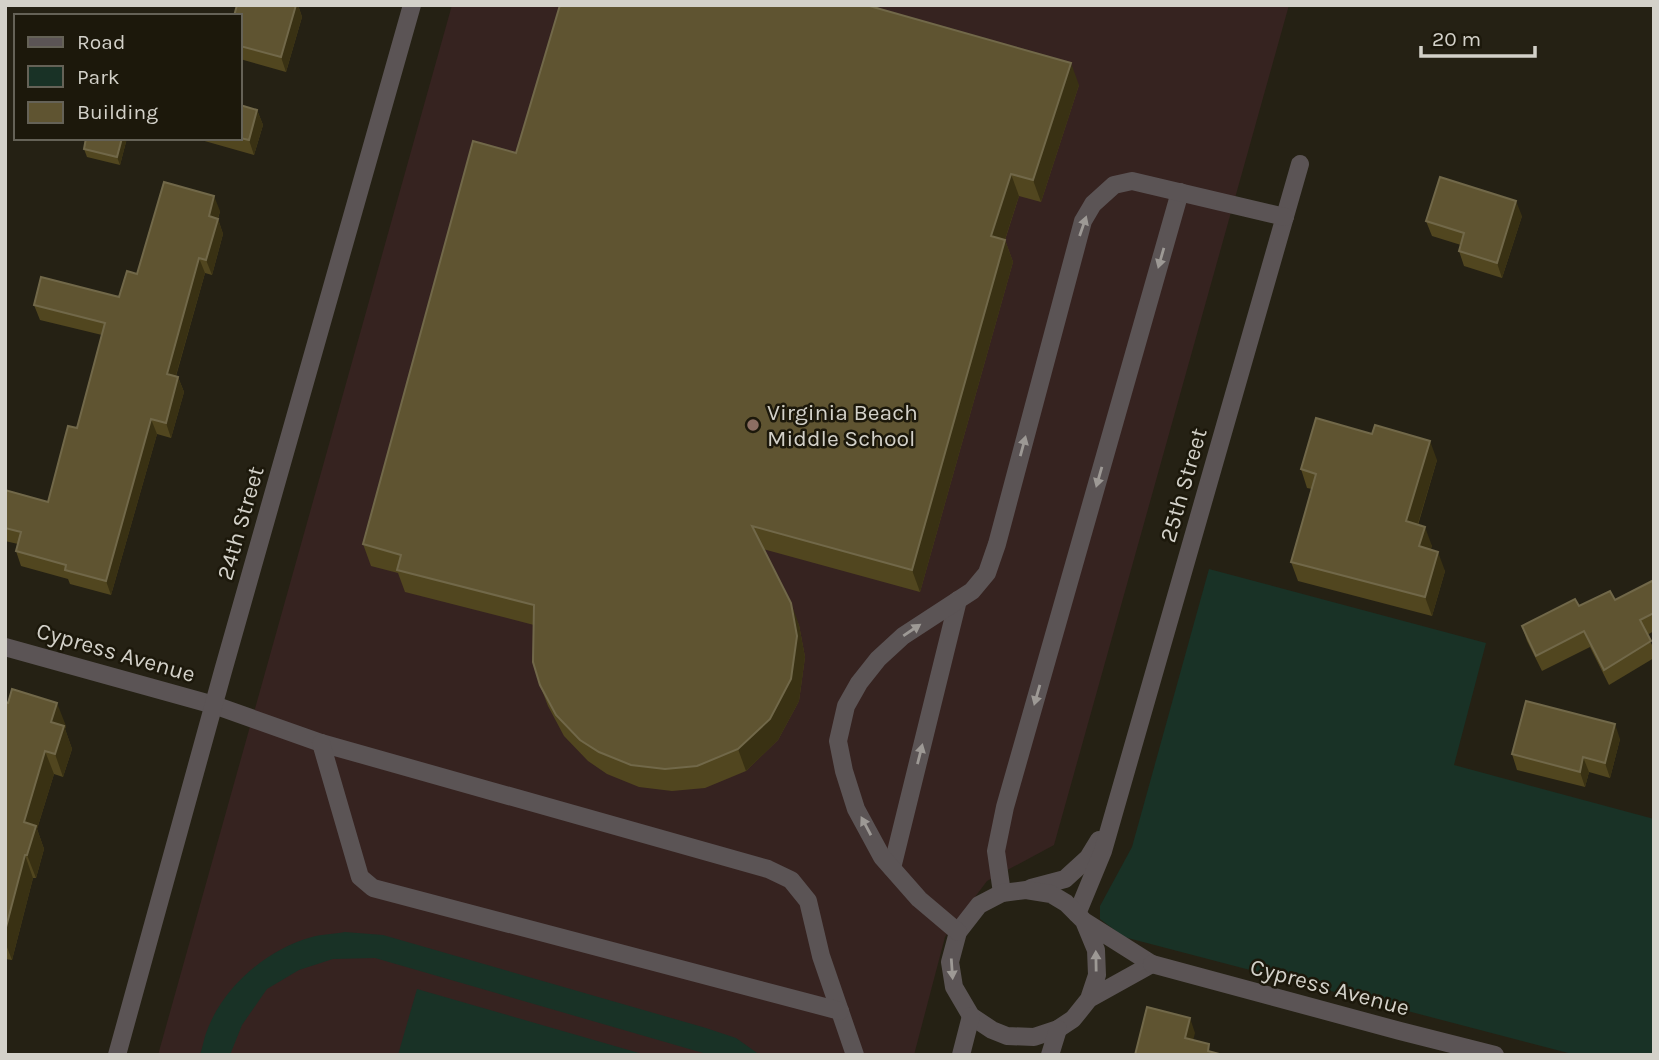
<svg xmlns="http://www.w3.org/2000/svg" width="1659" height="1060" viewBox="0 0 1659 1060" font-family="Karla,sans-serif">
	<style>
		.education { fill: #362320 }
		.green { fill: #193226 }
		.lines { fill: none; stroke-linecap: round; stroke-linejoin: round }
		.minor { stroke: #5b5455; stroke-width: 18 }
		.wall { fill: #51461f }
		.shaded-wall { fill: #393113 }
		.building { fill: #5f5431; stroke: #716849; stroke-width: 2 }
		.oneway { fill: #9d9995 }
		.education-dot { fill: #8d6e63; stroke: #1c180b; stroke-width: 2.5 }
		.labels { text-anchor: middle; stroke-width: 5; stroke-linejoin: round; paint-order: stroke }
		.poi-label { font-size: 23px; fill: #d3d1c9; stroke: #1c180b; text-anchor: start }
		.street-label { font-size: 23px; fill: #d3d1c9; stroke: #1c180b }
	</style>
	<rect width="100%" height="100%" fill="#252114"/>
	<polygon class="education" points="452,5 1289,5 1054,845 987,881 945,937 914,1055 158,1055"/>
	<g class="green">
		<polygon points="1209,569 1486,643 1454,765 1654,819 1654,1055 1576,1055 1124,937 1100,919 1100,906 1132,847"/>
		<path d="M345 932 383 935 706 1028 736 1038 760 1055H710L375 958 333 959 299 970 267 989 242 1025 230 1055H200C203 1046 204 1037 208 1028 225 985 268 949 312 937 322 934 334 934 345 932Z"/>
		<polygon points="417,989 646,1055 398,1055"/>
	</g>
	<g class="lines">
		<g class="minor">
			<polyline points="5,647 214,705 321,743 768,869 791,880 808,901 821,956 855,1055"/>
			<polyline points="321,743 360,877 373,888 840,1011"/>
			<polyline points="892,868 958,600"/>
			<polyline points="1031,888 1065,879 1088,858 1099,840"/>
			<polyline points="1002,893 996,851 1005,807 1180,192"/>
			<polyline points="1077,914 1103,851 1300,164"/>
			<polyline points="1084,921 1096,950 1097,975 1089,999 1073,1019 1058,1029 1034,1037 1007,1036 992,1030 971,1016 954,987 950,962 958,932 979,905 1002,893 1026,890 1051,894 1066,903 1084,921 1152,964 1089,999"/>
			<polyline points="958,932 919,899 882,857 856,809 844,771 838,741 846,706 859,683 878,659 903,636 972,591 987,573 997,544 1083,221 1093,204 1114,185 1132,181 1285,217"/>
			<polyline points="1152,964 1400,1031 1495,1055"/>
			<polyline points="117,1055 223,671 412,5"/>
			<polyline points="961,1055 971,1016"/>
			<polyline points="1050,1055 1058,1029"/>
		</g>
	</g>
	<g class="wall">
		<polygon points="237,5 298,5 302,17 286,72 240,59 240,16"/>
		<polygon points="879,5 878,9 1079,85 1041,202 1019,196 1005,240 1013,262 920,592 763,549 799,625 805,657 799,701 778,740 746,771 705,788 672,791 639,787 607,774 588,761 564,736 548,706 540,685 534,625 405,592 398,573 371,566 363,544"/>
		<polygon points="240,105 257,110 263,125 254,155 194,138 240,138"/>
		<polygon points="127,138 120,165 87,157 84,149"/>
		<polygon points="220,211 218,219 223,234 212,275 205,273 176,376 178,377 184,392 171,438 157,434 111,595 70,584 68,579 21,566 16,551 18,544 5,541 5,490 48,502 77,428 102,335 40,320 34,305 119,297 137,274"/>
		<polygon points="1522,216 1502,278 1464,266 1459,251 1461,245 1432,236 1426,221"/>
		<polygon points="1437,460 1418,525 1432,546 1430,550 1445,571 1432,616 1298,581 1291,562 1312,489 1307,488 1301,469"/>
		<polygon points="1654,580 1654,631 1647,635 1654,649 1654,658 1609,685 1590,647 1542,671 1527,641 1522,626 1579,606 1615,600"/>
		<polygon points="5,702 66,726 65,729 72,749 63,777 54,774 37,829 44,849 36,878 33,878 12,960 5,959"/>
		<polygon points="1620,739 1610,778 1589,772 1585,787 1517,770 1512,754"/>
	</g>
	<g class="shaded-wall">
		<polygon points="296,5 298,5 302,17 286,72 281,57"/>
		<polygon points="1071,63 1079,85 1041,202 1033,180"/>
		<polygon points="257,110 263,125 254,155 249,140"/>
		<polygon points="122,138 127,138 120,165 117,157"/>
		<polygon points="1011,174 1019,196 999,258 991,236"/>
		<polygon points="214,196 220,211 214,231 209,216"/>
		<polygon points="1516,201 1522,216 1502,278 1497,263"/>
		<polygon points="218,219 223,234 212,275 206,260"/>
		<polygon points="1005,240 1013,262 920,592 912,570"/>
		<polygon points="199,258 205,273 172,389 167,374"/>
		<polygon points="178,377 184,392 171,438 166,423"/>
		<polygon points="151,419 157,434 111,595 106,581"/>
		<polygon points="1430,441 1437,460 1413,540 1406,521"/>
		<polygon points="1425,527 1432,546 1426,565 1419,546"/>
		<polygon points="1438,552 1445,571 1432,616 1425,597"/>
		<polygon points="791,603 799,625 805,657 799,701 778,740 746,771 738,749"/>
		<polygon points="57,703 66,726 65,729 72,749 63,777 55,754 51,722"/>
		<polygon points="1615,724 1620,739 1610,778 1605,763"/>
		<polygon points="45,751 54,774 37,829 44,849 36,878 27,855 24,822"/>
		<polygon points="1583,757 1589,772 1585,787 1580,772"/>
		<polygon points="25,855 33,878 12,960 5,942 5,931"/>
		<polygon points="1190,1018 1195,1033 1190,1053 1185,1038"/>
	</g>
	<g class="building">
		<polygon points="237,5 296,5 281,57 240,46 240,16 234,16"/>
		<polygon points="560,5 866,5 1071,63 1033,180 1011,174 991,236 1005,240 912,570 752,526 791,603 797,636 791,679 770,719 738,749 697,766 665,769 631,765 599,752 580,740 556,715 540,685 533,662 534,605 397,570 401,555 363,544 473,141 516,153"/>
		<polygon points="240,105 257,110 249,140 240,138"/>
		<polygon points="86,138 122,138 117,157 84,149"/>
		<polygon points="1440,177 1516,201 1497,263 1459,251 1464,233 1426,221"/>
		<polygon points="164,182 214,196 209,216 218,219 206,260 199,258 167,374 178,377 166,423 151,419 106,581 65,570 66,565 16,551 21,532 5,528 5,490 48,502 68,426 77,428 105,323 34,305 41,277 119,297 127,271 137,274"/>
		<polygon points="1316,418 1372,434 1375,425 1430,441 1406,521 1425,527 1419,546 1438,552 1425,597 1291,562 1316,474 1301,469"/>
		<polygon points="1654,580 1654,613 1640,620 1651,641 1604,670 1584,631 1536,656 1522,626 1575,599 1579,606 1610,591 1615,600"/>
		<polygon points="12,689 57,703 51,722 64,726 55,754 45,751 24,822 36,826 27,855 25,855 5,931 5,702 8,703"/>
		<polygon points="1526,701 1615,724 1605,763 1583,757 1580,772 1512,754"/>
		<polygon points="1147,1007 1190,1018 1185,1038 1209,1044 1208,1051 1223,1055 1135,1055"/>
	</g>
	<defs><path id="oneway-solid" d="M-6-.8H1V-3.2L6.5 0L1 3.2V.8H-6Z" transform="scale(1.75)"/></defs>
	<g class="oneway">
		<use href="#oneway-solid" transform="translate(1083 226) rotate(-71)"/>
		<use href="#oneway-solid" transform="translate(1161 258) rotate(106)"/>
		<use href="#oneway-solid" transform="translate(1023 446) rotate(-75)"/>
		<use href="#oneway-solid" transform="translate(1099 477) rotate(106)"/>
		<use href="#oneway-solid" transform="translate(912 630) rotate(-34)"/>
		<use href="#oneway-solid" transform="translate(1037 695) rotate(106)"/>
		<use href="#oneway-solid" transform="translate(920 754) rotate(-76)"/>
		<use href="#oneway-solid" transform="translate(866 826) rotate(-118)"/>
		<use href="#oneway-solid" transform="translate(1096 961) rotate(-91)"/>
		<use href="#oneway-solid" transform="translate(952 969) rotate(86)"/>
	</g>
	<circle class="education-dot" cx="753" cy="425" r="7"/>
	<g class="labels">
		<g class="poi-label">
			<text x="767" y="420">Virginia Beach<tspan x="767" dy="26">Middle School</tspan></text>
		</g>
		<g class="street-label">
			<text transform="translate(1183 485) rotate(-74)" y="8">25th Street</text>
			<text transform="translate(240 523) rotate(-74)" y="8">24th Street</text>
			<text transform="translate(116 652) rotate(16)" y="8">Cypress Avenue</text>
			<text transform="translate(1330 987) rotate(15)" y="8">Cypress Avenue</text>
		</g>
	</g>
	<rect width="1659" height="1060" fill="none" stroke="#d3d1c9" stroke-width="14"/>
	<rect x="14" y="14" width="228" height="126" fill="#1c180b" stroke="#656257" stroke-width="2"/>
	<rect x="28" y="37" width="35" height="10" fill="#5b5455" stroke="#656257" stroke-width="2"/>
	<text x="77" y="49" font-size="21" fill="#d3d1c9">Road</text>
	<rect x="28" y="66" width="35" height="21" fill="#193226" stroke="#656257" stroke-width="2"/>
	<text x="77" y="84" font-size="21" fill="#d3d1c9">Park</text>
	<rect x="28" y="102" width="35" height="21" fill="#5f5431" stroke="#656257" stroke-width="2"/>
	<text x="77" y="119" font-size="21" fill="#d3d1c9">Building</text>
	<path d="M1421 46v10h114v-10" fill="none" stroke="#d3d1c9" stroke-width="3.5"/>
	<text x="1432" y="46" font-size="21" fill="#d3d1c9" stroke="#1c180b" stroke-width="5" paint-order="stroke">20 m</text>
</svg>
